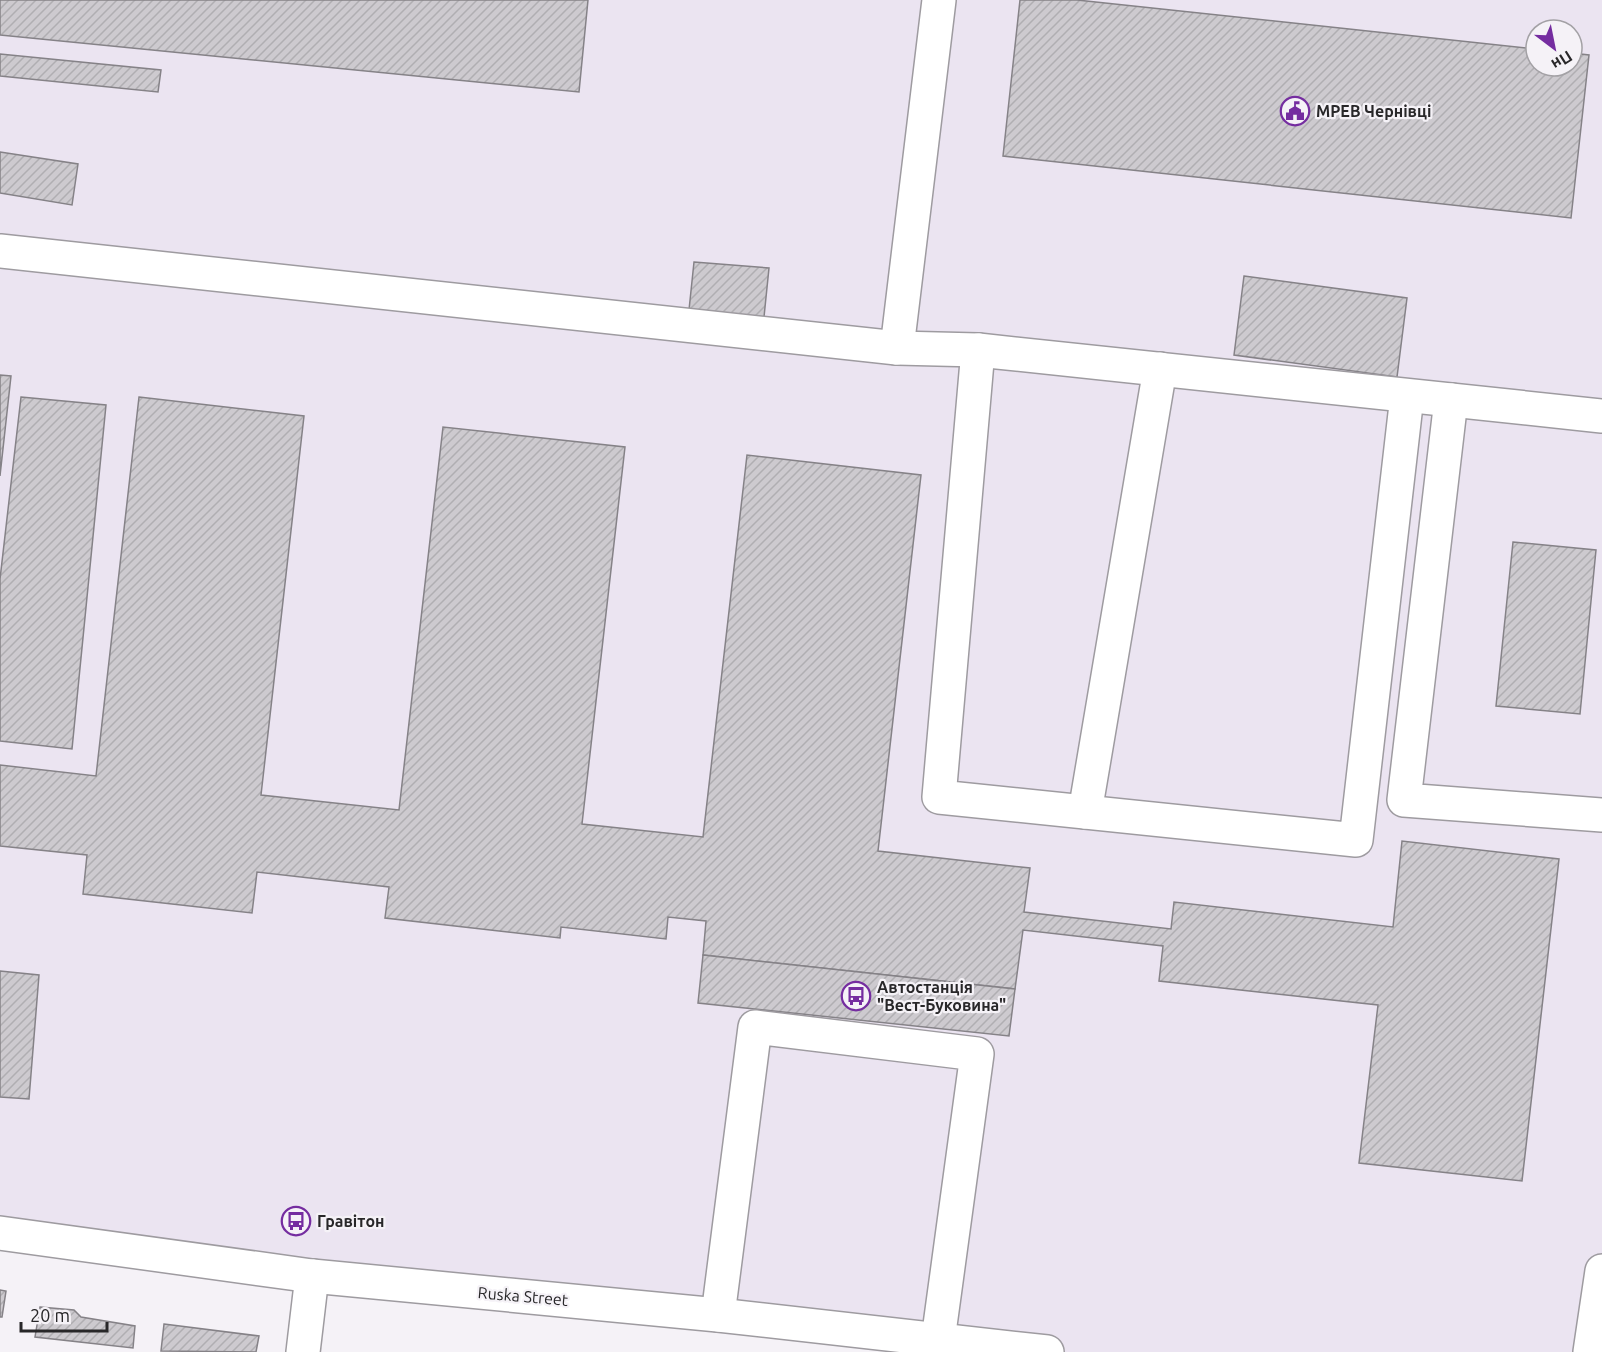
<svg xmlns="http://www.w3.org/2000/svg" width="1602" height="1352" viewBox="0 0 1602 1352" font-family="Ubuntu,sans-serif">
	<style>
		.built { fill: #ebe4f1; fill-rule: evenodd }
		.building { fill: url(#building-hatch); stroke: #858287; stroke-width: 1.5 }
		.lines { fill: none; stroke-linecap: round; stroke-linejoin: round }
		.minor-casing { stroke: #9e9ba0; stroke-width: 36 }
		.major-casing { stroke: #9e9ba0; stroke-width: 36 }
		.minor { stroke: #fff; stroke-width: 33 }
		.major { stroke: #fff; stroke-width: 33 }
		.labels { text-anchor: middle; stroke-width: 4.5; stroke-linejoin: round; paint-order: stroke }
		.poi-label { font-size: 16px; font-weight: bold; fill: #282729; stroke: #f5f2f7; text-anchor: start }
		.street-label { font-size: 16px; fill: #282729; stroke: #f5f2f7 }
	</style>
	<defs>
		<pattern id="building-hatch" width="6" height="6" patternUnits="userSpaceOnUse" patternTransform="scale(1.5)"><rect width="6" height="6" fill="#cdcacf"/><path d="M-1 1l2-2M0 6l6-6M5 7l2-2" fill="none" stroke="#b0aeb2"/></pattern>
	</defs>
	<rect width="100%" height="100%" fill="#f5f2f7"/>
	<path class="built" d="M0 0H1602V1352H1001L0 1240ZM1536 30H1572V66H1536Z"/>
	<g class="building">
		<polygon points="0,0 588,0 579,92 0,35"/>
		<polygon points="1020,0 1077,0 1536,49 1536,66 1572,66 1572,53 1589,55 1571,218 1003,156"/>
		<polygon points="0,54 161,70 158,92 0,76"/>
		<polygon points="0,152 78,164 72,205 0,193"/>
		<polygon points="694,262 769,268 764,317 689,310"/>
		<polygon points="1244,276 1407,298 1397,377 1234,355"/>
		<polygon points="0,375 11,376 0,476"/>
		<polygon points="21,397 106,405 72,749 0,741 0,579"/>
		<polygon points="139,397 304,416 261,795 399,810 443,427 625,447 582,824 703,837 747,455 921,475 878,851 1030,868 1024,912 1171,929 1174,902 1393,927 1402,841 1559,859 1522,1181 1359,1163 1378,1005 1159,981 1163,946 1023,930 1015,989 703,955 706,921 668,917 666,939 561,927 560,938 385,918 389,887 257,872 252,913 83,894 87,855 0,846 0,765 96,776"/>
		<polygon points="1513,542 1596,550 1580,714 1496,706"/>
		<polygon points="703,955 1015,989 1009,1036 698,1003"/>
		<polygon points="0,971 39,975 29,1099 0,1097"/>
		<polygon points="0,1290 6,1291 2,1317 0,1317"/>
		<polygon points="40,1307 74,1310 81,1317 135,1326 133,1348 35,1337"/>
		<polygon points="164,1324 259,1336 256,1352 161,1351"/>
	</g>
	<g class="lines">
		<g class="minor-casing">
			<g id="minor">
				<polyline points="939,0 897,348 978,350 1602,416"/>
				<polyline points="0,251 897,348"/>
				<polyline points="978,350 939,797 1356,840 1407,396"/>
				<polyline points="1451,400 1404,800 1602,815"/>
				<polyline points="1085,812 1160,369"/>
				<polyline points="718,1315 755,1027 977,1054 938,1340"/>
				<polyline points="303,1352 312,1276"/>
				<polyline points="1590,1352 1602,1271"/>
			</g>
		</g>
		<g class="major-casing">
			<polyline id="major" points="0,1233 312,1276 718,1315 1047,1352"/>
		</g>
		<use href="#minor" class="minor"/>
		<use href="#major" class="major"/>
	</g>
	<defs>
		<g id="civic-ring" transform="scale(1.5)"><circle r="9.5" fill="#f5f2f7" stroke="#752da0" stroke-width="1.5"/><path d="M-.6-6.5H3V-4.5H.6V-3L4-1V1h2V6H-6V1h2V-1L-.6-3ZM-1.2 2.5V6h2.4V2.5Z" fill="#752da0"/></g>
		<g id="bus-ring" transform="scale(1.5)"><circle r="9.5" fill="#f5f2f7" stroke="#752da0" stroke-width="1.5"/><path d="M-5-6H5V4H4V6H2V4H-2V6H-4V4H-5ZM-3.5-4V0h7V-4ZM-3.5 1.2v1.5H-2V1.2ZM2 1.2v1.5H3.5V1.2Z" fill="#752da0"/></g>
	</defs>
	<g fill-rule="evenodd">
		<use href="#civic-ring" x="1295" y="111"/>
		<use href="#bus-ring" x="856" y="996"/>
		<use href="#bus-ring" x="296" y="1221"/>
	</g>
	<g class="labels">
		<g class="poi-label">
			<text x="1316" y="117">МРЕВ Чернівці</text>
			<text x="877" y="993">Автостанція<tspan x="877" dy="18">"Вест-Буковина"</tspan></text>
			<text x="317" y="1227">Гравітон</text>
		</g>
		<g class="street-label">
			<text transform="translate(523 1296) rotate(5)" y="6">Ruska Street</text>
		</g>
	</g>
	<g transform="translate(1554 48) rotate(148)"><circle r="28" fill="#f5f2f7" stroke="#a3a1a5" stroke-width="1.5"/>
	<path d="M0-4.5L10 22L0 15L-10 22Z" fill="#752da0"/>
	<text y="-9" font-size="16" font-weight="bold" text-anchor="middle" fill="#282729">Пн</text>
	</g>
	<path d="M21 1322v9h86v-9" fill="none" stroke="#282729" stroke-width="3"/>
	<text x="30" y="1322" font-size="18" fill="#282729" stroke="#f5f2f7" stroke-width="4.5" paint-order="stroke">20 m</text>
</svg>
